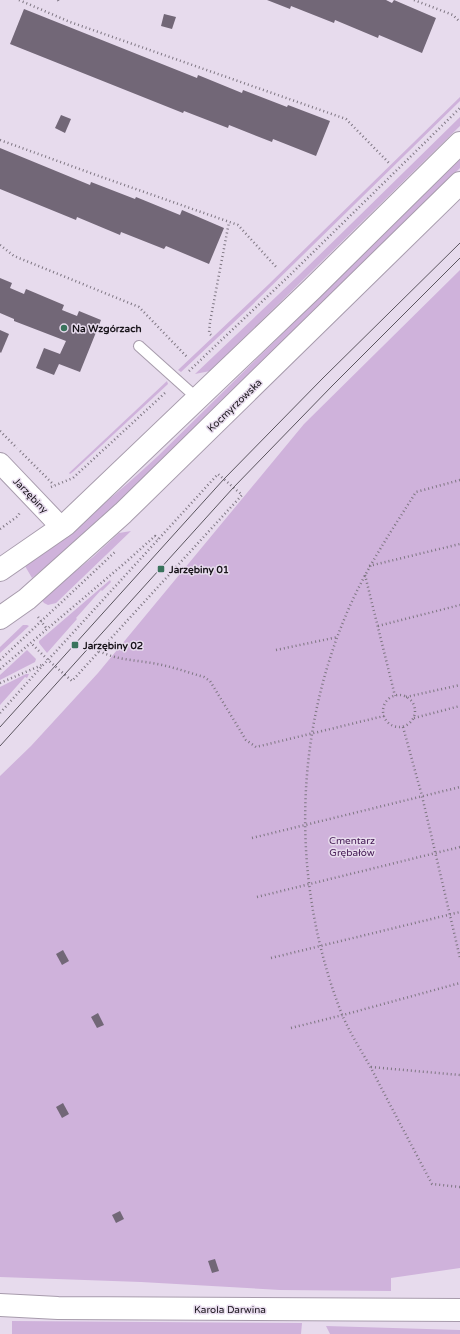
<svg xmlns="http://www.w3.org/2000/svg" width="460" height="1334" viewBox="0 0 460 1334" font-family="'Varela Round',sans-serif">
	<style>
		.green { fill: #cfb2db }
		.building { fill: #726777 }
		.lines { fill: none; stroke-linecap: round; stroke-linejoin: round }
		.service-casing { stroke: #a79bac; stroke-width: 12 }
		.minor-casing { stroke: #a79bac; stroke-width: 22 }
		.tertiary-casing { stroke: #a79bac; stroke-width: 24 }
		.secondary-casing { stroke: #a79bac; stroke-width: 24 }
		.path { stroke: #7e7682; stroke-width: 2.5; stroke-dasharray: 1 3; stroke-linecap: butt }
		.service { stroke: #fff; stroke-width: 10 }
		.minor { stroke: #fff; stroke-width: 20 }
		.tertiary { stroke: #fff; stroke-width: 22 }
		.secondary { stroke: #fff; stroke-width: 22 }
		.tram { stroke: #5a545e; stroke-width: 1 }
		.poi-dot { fill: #39735c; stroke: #e7dbed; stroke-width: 1.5 }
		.labels { text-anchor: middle; stroke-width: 3; stroke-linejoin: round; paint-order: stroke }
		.poi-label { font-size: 10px; font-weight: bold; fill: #18141a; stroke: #e7dbed; text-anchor: start }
		.street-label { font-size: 10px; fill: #18141a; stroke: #e7dbed }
		.park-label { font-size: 10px; fill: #421852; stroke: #e7dbed }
	</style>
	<rect width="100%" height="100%" fill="#e7dbed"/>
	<g class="green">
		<polygon points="460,97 460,101 248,309 181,372 178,370 269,284"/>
		<polygon points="460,117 460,126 210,371 195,374 298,276"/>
		<path d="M460 159V168L103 518 58 557 32 578 25 566C71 531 115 496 158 456Z"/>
		<polygon points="460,270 460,1268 391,1278 391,1291 280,1290 141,1282 0,1277 0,776 31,746 98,673 304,424"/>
		<polygon points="167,381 168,384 74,471 70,474 69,473"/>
		<polygon points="131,531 56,603 48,605 44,603 41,599 93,557 119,533"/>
		<polygon points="110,580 111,582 102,591 101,590 76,618 77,619 47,653 39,643 39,641"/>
		<polygon points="23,625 27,625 29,626 0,653 0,647"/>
		<polygon points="27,650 36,659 35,662 0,680 0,675"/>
		<polygon points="26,674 29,674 27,678 25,677 0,705 0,687"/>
		<polygon points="12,1321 302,1323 301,1334 12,1334"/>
		<polygon points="326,1326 460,1330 460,1334 330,1334"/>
	</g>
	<g class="building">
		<polygon points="267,0 386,0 392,3 394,0 436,18 422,53 379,35 378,38 335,20 334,23 291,6 290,9"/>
		<polygon points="24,9 197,78 198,75 242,93 243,90 287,107 288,105 330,121 316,156 273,139 272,142 229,125 228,128 184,111 183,113 10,44"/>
		<polygon points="164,14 176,17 172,29 161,26"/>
		<polygon points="61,115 71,119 65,133 55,128"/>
		<polygon points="0,148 90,185 91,182 135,199 136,197 180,215 182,210 224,228 209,264 166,246 164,249 121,232 120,235 77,217 76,220 0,189"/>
		<polygon points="0,278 12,283 10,288 24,294 26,289 64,305 62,310 77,316 79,311 101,320 80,372 59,364 54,375 36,368 44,348 60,354 66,341 14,321 14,319 0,313"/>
		<polygon points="0,330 9,334 1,353 0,352"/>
		<polygon points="63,950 69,961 62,965 56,954"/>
		<polygon points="98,1013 104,1025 97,1028 91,1017"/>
		<polygon points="63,1103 69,1114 62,1118 56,1107"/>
		<polygon points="120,1211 124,1219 116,1223 112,1215"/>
		<polygon points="215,1259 219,1271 212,1273 208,1261"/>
	</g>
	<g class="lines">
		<g class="service-casing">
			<polyline id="service" points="139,346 198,399"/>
		</g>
		<g class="minor-casing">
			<polyline id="minor" points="0,463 62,528"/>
		</g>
		<g class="tertiary-casing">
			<polyline id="tertiary" points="0,1305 58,1308 460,1310"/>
		</g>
		<g class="secondary-casing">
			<g id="secondary">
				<polyline points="0,570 65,525 312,289 460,143"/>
				<polyline points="0,618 27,599 123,513 460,183"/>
			</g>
		</g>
		<g class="path">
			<polyline points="19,0 70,22 346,119 389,163"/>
			<polyline points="58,0 59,2"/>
			<polyline points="414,0 453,15 460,22"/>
			<polyline points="0,140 96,175 238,225 277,268"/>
			<polyline points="0,245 14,256 139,307 187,357"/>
			<polyline points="211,335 209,333 210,322 229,222"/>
			<polyline points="189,371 292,273 460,108"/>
			<polyline points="0,431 17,448"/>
			<polyline points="20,451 54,485"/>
			<path d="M460 480 416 492C392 530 367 567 349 608 293 735 291 883 341 1012 349 1032 361 1050 371 1068 391 1107 412 1146 432 1184L460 1187"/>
			<polyline points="51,487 73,478 166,392"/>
			<polyline points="0,529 18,516 20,512"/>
			<polyline points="369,566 460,544"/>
			<polyline points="365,575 395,696"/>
			<polyline points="38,617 47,629"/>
			<polyline points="378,626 460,605"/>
			<polyline points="276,650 338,637"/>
			<path d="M99 651C118 661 141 660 162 665 176 668 190 673 204 677L210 681 246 740 256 747 384 716"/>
			<polyline points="0,660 116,551"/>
			<polyline points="0,669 126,562 155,536 158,539"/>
			<polyline points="0,683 42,665"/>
			<circle cx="399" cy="711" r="16"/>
			<polyline points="406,697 460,685"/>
			<polyline points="0,713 43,665 48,660 218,474 242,495 72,681 48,660 31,643"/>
			<polyline points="414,718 460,706"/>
			<polyline points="403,727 422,796 460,958"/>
			<polyline points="252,838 460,787"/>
			<polyline points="257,897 460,847"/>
			<polyline points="271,958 460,912"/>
			<polyline points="291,1028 343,1015 460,983"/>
			<polyline points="371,1067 460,1075"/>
		</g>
		<use href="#service" class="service"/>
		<use href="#minor" class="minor"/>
		<use href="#tertiary" class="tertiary"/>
		<use href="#secondary" class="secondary"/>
		<g class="tram">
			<polyline points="0,727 224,479 323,378 460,243"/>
			<polyline points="0,746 233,488 332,386 460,258"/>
		</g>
	</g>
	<g class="poi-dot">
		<circle cx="64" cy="328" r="4"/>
		<rect x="157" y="565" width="8" height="8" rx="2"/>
		<rect x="71" y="641" width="8" height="8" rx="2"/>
	</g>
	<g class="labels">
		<g class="poi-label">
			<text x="72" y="332">Na Wzgórzach</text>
			<text x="169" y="573">Jarzębiny 01</text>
			<text x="83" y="649">Jarzębiny 02</text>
		</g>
		<g class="street-label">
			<text transform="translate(234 405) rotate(-44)" y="4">Kocmyrzowska</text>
			<text transform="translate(31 495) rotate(46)" y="4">Jarzębiny</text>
			<text x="230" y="1313">Karola Darwina</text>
		</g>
		<g class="park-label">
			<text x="352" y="844">Cmentarz<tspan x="352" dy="12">Grębałów</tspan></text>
		</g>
	</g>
</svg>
